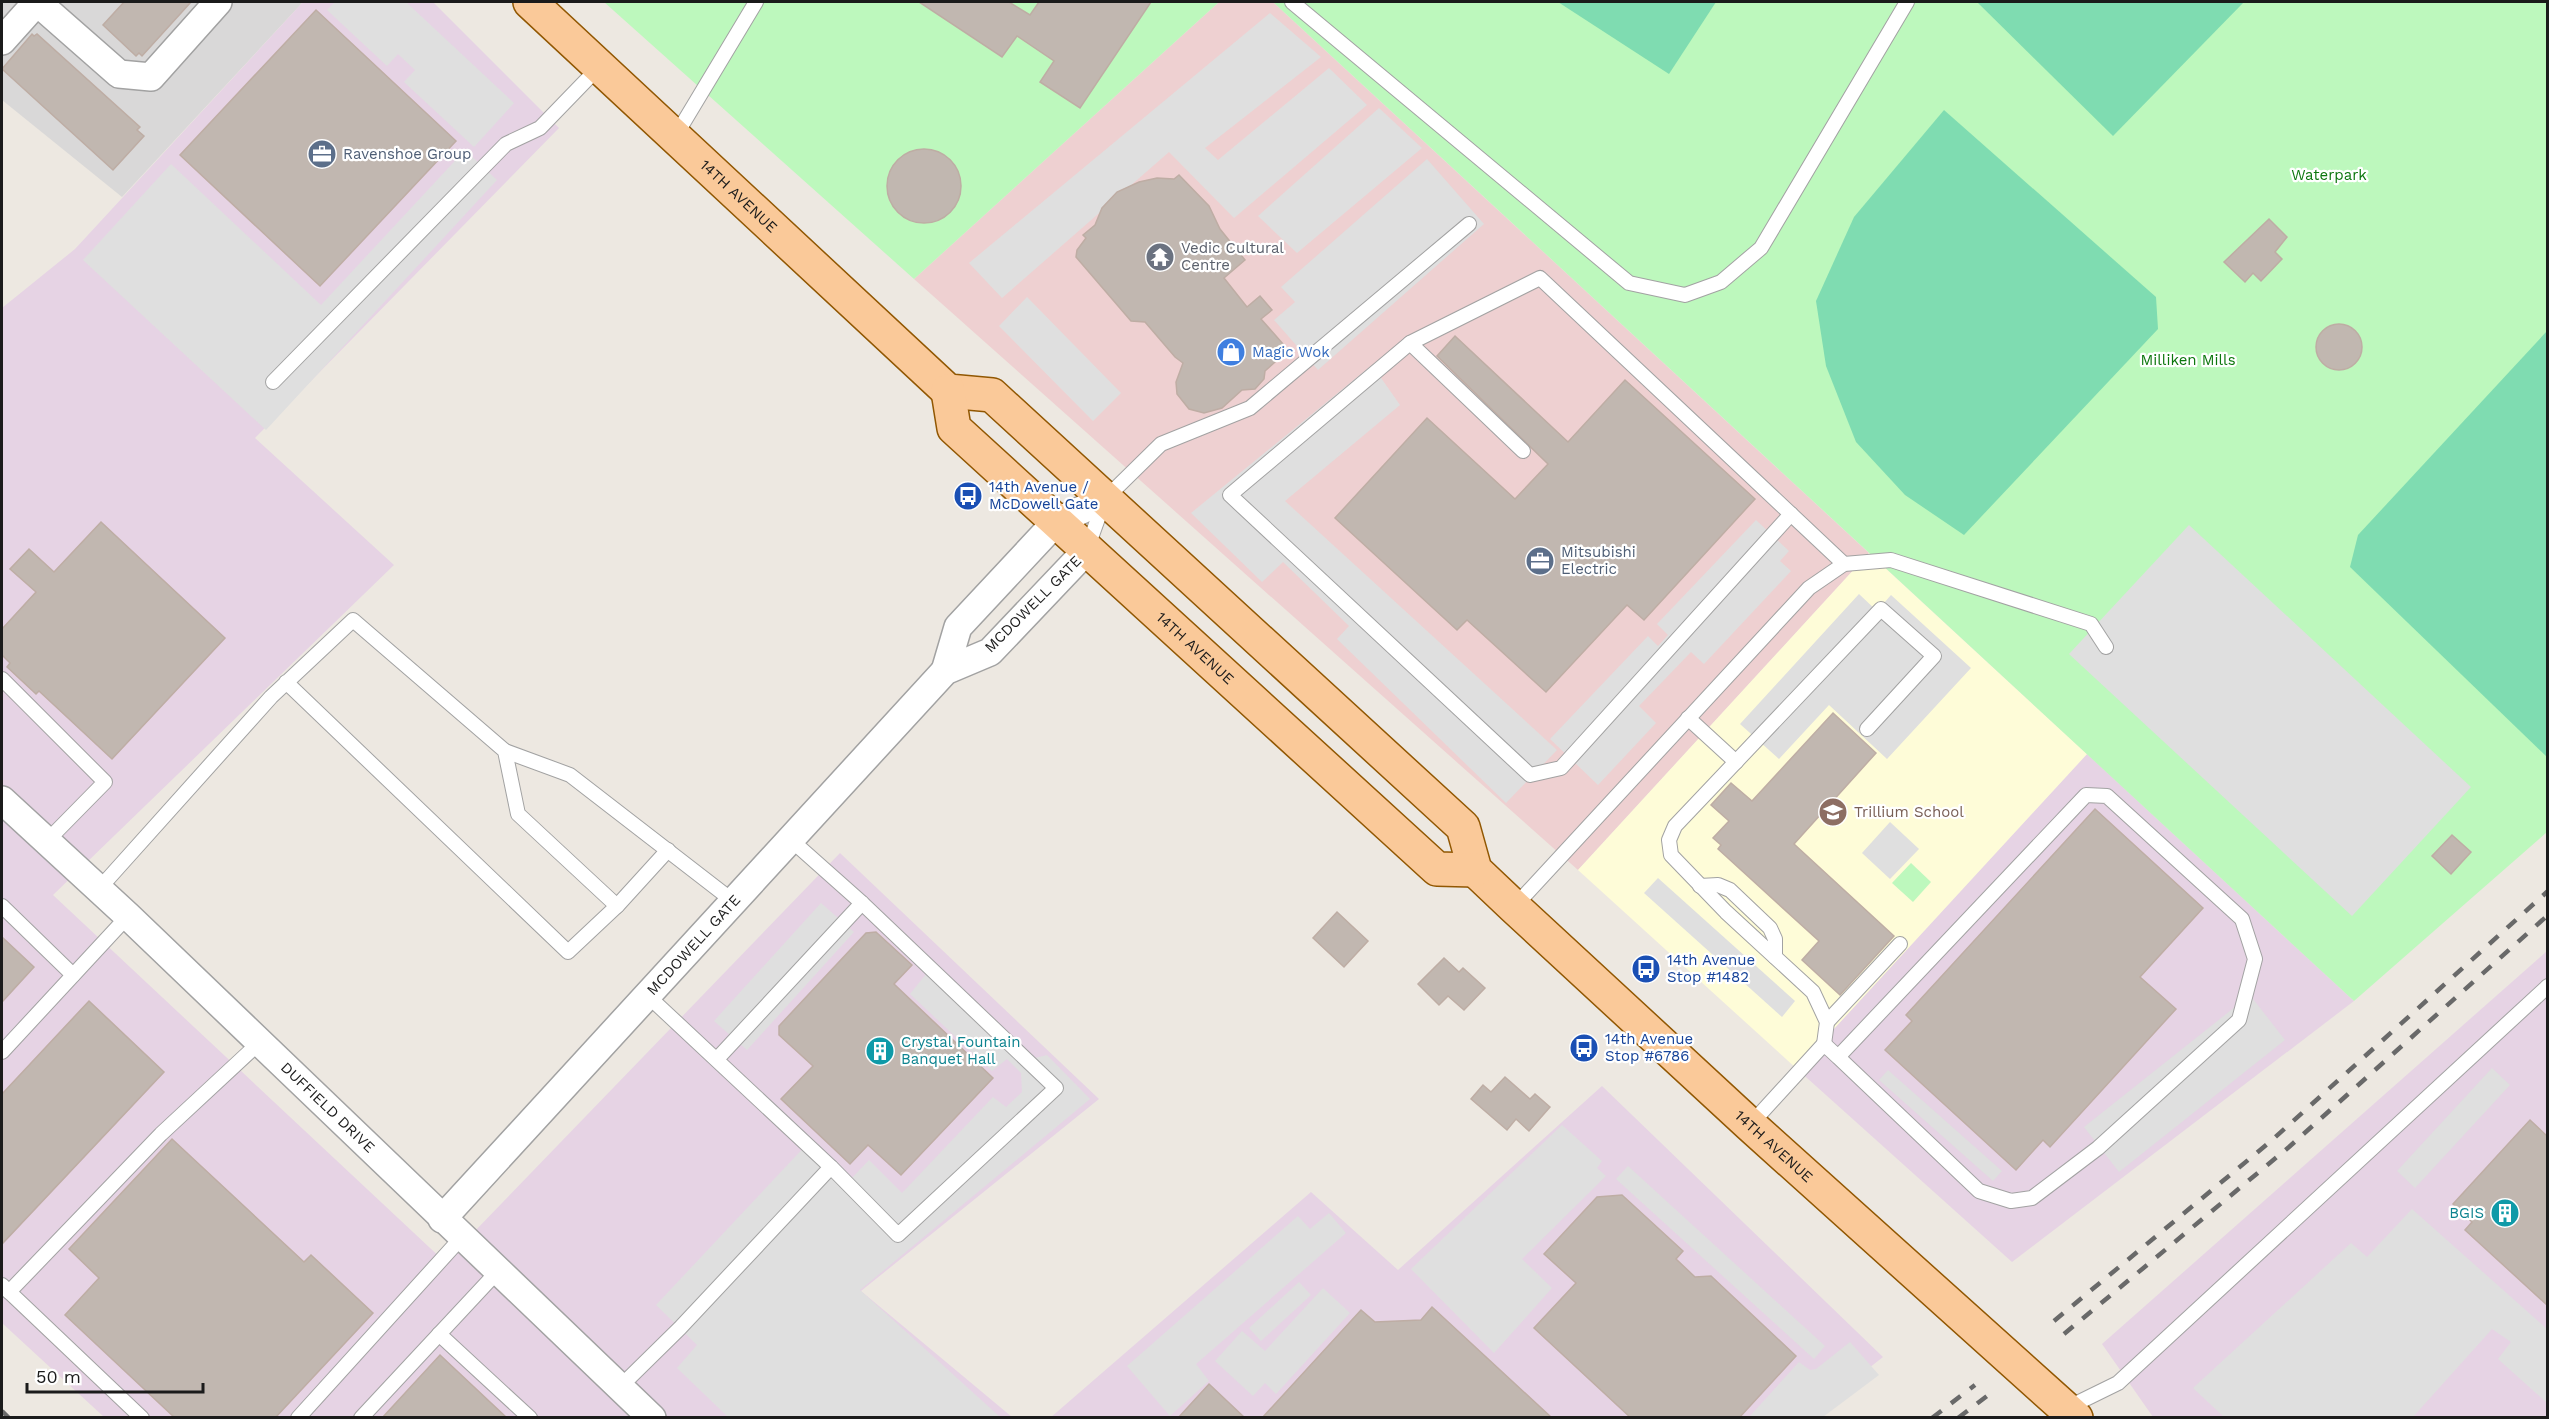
<svg xmlns="http://www.w3.org/2000/svg" width="2549" height="1419" viewBox="0 0 2549 1419" font-family="'Work Sans',sans-serif">
	<style>
		.residential { fill: #d9d8d8 }
		.commercial { fill: #eed0d1 }
		.industrial { fill: #e6d3e4 }
		.education { fill: #fefcd8 }
		.park { fill: #bdf8bd }
		.pitch { fill: #7fdcb1 }
		.parking { fill: #dfdfdf }
		.building { fill: #c1b7b0; stroke: #beada4; stroke-width: 1.5 }
		.lines { fill: none; stroke-linecap: round; stroke-linejoin: round }
		.lane-casing { stroke: #a2a2a2; stroke-width: 16 }
		.street-casing { stroke: #a2a2a2; stroke-width: 30 }
		.primary-casing { stroke: #915702; stroke-width: 36 }
		.lane { stroke: #fff; stroke-width: 14 }
		.street { stroke: #fff; stroke-width: 27 }
		.primary { stroke: #fac999; stroke-width: 33 }
		.rail { stroke: #696969; stroke-width: 4.5; stroke-dasharray: 12 12; stroke-linecap: butt }
		.labels { text-anchor: middle; stroke-width: 4.5; stroke-linejoin: round; paint-order: stroke }
		.service-label { font-size: 15px; fill: #4e5e75; stroke: #fff; text-anchor: start }
		.park-label { font-size: 15px; fill: #0c760d; stroke: #fff }
		.street-label { font-size: 15px; fill: #1b1b1b; stroke: #fff }
		.worship-label { font-size: 15px; fill: #5b616d; stroke: #fff; text-anchor: start }
		.shop-label { font-size: 15px; fill: #366cbe; stroke: #fff; text-anchor: start }
		.transit-label { font-size: 15px; fill: #164399; stroke: #fff; text-anchor: start }
		.education-label { font-size: 15px; fill: #785e54; stroke: #fff; text-anchor: start }
		.culture-label { font-size: 15px; fill: #0d838f; stroke: #fff; text-anchor: start }
	</style>
	<rect width="100%" height="100%" fill="#ede8e1"/>
	<polygon class="residential" points="2,2 303,2 122,197 2,100"/>
	<polygon class="commercial" points="1219,2 1273,2 1869,553 1578,870 914,279"/>
	<g class="industrial">
		<polygon points="303,2 433,2 559,128 255,438 394,565 53,895 445,1262 840,853 1099,1099 861,1291 1012,1417 104,1417 2,1323 2,308 75,249"/>
		<polygon points="2087,754 2354,1001 2012,1262 1797,1069"/>
		<polygon points="2547,951 2547,1417 2153,1417 2102,1344"/>
		<polygon points="1602,1086 1883,1357 1807,1417 1050,1418 1311,1192 1398,1270"/>
	</g>
	<polygon class="education" points="1869,553 2087,754 1797,1069 1578,870"/>
	<g class="park">
		<polygon points="604,2 1219,2 914,279"/>
		<polygon points="1273,2 2547,2 2547,832 2354,1001"/>
		<polygon points="1911,863 1931,882 1913,902 1892,883"/>
	</g>
	<g class="pitch">
		<polygon points="1558,2 1716,2 1669,74"/>
		<polygon points="1977,2 2244,2 2113,136"/>
		<polygon points="1944,110 2156,297 2158,329 1964,535 1905,495 1856,442 1826,366 1816,301 1854,217"/>
		<polygon points="2547,331 2547,757 2350,567 2358,535"/>
	</g>
	<g class="parking">
		<polygon points="335,2 406,2 514,103 474,147 404,82 415,70 398,54 387,66 327,10"/>
		<polygon points="1270,13 1321,57 1205,148 1218,160 1329,68 1367,105 1234,218 1169,152 1002,298 969,263"/>
		<polygon points="1379,108 1422,148 1297,253 1258,216"/>
		<polygon points="465,150 497,180 266,430 83,260 171,164 321,305"/>
		<polygon points="1427,159 1484,224 1318,370 1274,320 1295,302 1281,287"/>
		<polygon points="1027,297 1121,393 1093,421 999,326"/>
		<polygon points="1372,365 1400,405 1285,501 1557,750 1506,803 1337,639 1349,626 1283,562 1262,582 1191,513"/>
		<polygon points="1756,520 1789,551 1780,561 1791,571 1704,664 1691,652 1639,706 1656,723 1598,785 1550,739 1648,636 1658,646 1668,635 1657,624"/>
		<polygon points="2189,525 2471,787 2352,916 2069,654"/>
		<polygon points="1859,594 1877,611 1891,595 1971,668 1887,759 1829,705 1779,759 1740,724"/>
		<polygon points="1890,822 1919,849 1890,879 1862,853"/>
		<polygon points="1658,878 1795,1001 1782,1017 1644,893"/>
		<polygon points="821,903 854,932 747,1050 714,1021"/>
		<polygon points="934,964 1035,1058 1047,1055 1090,1099 860,1290 1000,1417 728,1417 677,1368 697,1345 656,1305 810,1141 850,1180 869,1160 902,1193 993,1097 1006,1107 1022,1092 1021,1073 1007,1059 992,1071 910,994"/>
		<polygon points="2250,995 2285,1040 2119,1172 2084,1127"/>
		<polygon points="2492,1068 2510,1085 2415,1188 2397,1171"/>
		<polygon points="1888,1070 2002,1171 1993,1181 1879,1080"/>
		<polygon points="1562,1125 1602,1161 1597,1168 1606,1176 1522,1259 1552,1288 1494,1353 1411,1269"/>
		<polygon points="1628,1166 1825,1346 1814,1359 1616,1179"/>
		<polygon points="2412,1209 2547,1329 2547,1403 2498,1359 2511,1342 2492,1329 2413,1417 2224,1417 2193,1388 2351,1243 2367,1257"/>
		<polygon points="1329,1213 1346,1233 1196,1364 1209,1381 1170,1416 1127,1366 1298,1216 1310,1229"/>
		<polygon points="1299,1282 1311,1295 1261,1341 1249,1328"/>
		<polygon points="1323,1288 1350,1313 1276,1394 1265,1383 1253,1396 1215,1361 1242,1331 1265,1351"/>
		<polygon points="1850,1342 1879,1375 1823,1417 1749,1417 1799,1362 1810,1370 1816,1369"/>
	</g>
	<g class="building">
		<polygon points="124,2 191,2 142,56 139,53 136,56 103,25"/>
		<polygon points="919,2 1009,2 1030,15 1039,2 1151,2 1080,108 1040,82 1054,61 1017,36 1002,57"/>
		<polygon points="316,10 456,141 320,286 180,155"/>
		<polygon points="32,34 34,36 37,34 140,127 137,130 144,136 113,170 2,69"/>
		<circle cx="924" cy="186" r="37"/>
		<polygon points="1179,175 1209,206 1220,229 1245,260 1224,278 1247,307 1260,296 1272,310 1261,319 1283,344 1280,347 1285,353 1265,371 1264,379 1255,389 1242,390 1222,408 1204,413 1189,409 1177,394 1176,382 1183,363 1175,357 1145,322 1131,321 1076,257 1077,250 1086,238 1083,235 1095,225 1102,208 1117,192 1139,182 1157,178 1174,179"/>
		<polygon points="2269,219 2287,237 2275,252 2282,259 2261,281 2253,273 2245,282 2224,262"/>
		<circle cx="2339" cy="347" r="23"/>
		<polygon points="1455,336 1568,442 1625,380 1755,499 1644,620 1627,605 1546,692 1467,620 1457,630 1335,518 1427,418 1515,499 1548,464 1437,356"/>
		<polygon points="101,522 225,638 112,759 39,691 36,694 7,667 10,663 2,655 2,629 36,592 10,569 29,549 54,572"/>
		<polygon points="1833,713 1876,753 1794,844 1894,936 1840,995 1802,960 1819,941 1718,849 1721,845 1713,838 1729,821 1711,805 1731,783 1752,801"/>
		<polygon points="2095,809 2203,908 2140,977 2176,1009 2050,1147 2043,1140 2016,1170 1885,1050 1912,1021 1906,1015"/>
		<polygon points="2452,835 2471,852 2451,874 2432,856"/>
		<polygon points="1337,912 1368,941 1344,967 1313,938"/>
		<polygon points="876,932 912,965 894,984 993,1078 901,1175 868,1145 850,1164 781,1099 813,1066 779,1035 779,1026 866,933"/>
		<polygon points="2,937 34,967 2,1002"/>
		<polygon points="1444,958 1459,972 1463,968 1485,988 1464,1010 1448,996 1439,1005 1418,984"/>
		<polygon points="89,1001 164,1072 2,1244 2,1094"/>
		<polygon points="1505,1077 1530,1099 1535,1094 1550,1107 1529,1131 1516,1119 1507,1130 1471,1099 1483,1085 1491,1092"/>
		<polygon points="2530,1120 2547,1136 2547,1305 2465,1230 2472,1222 2453,1204"/>
		<polygon points="172,1139 304,1262 311,1255 373,1313 275,1418 175,1418 65,1315 99,1278 69,1249"/>
		<polygon points="1622,1195 1683,1251 1676,1259 1695,1277 1711,1276 1796,1356 1739,1418 1631,1418 1534,1328 1576,1283 1544,1254 1597,1197"/>
		<polygon points="1432,1307 1552,1418 1262,1418 1361,1310 1375,1322 1421,1320"/>
		<polygon points="440,1355 507,1418 382,1418"/>
		<polygon points="1209,1384 1245,1418 1178,1418"/>
	</g>
	<g class="lines">
		<g class="lane-casing">
			<g id="lane">
				<polyline points="1292,2 1629,283 1685,295 1721,282 1761,248 1907,2"/>
				<polyline points="676,135 756,2"/>
				<polyline points="1410,343 1540,278 1844,564"/>
				<polyline points="273,382 506,144 540,128 600,66"/>
				<polyline points="1523,451 1410,343 1230,495 1530,775 1561,768 1791,514"/>
				<polyline points="1087,549 1105,499 1161,444 1250,408 1469,224"/>
				<polyline points="2,679 105,782 46,842"/>
				<polyline points="1688,718 1736,762"/>
				<polyline points="505,751 570,775 733,901"/>
				<polyline points="1700,886 1718,885 1730,890 1770,928 1775,939 1775,957"/>
				<polyline points="98,890 271,697 353,620 505,751 518,814 617,906 568,952 286,682"/>
				<polyline points="2,906 73,975"/>
				<polyline points="617,906 668,850"/>
				<polyline points="1514,907 1809,588 1844,564 1891,560 2091,624 2106,647"/>
				<polyline points="647,995 831,1167 898,1235 1056,1088 862,903 790,839"/>
				<polyline points="1827,1022 1900,944"/>
				<polyline points="1824,1044 1827,1022 1813,992 1726,912 1671,855 1669,840 1675,826 1881,609 1934,656 1867,729"/>
				<polyline points="2,1052 128,916"/>
				<polyline points="717,1059 862,903"/>
				<polyline points="1750,1125 1824,1044 1838,1057 2086,795 2107,796 2242,919 2255,959 2239,1020 2098,1148 2032,1198 2011,1201 1979,1191 1838,1057"/>
				<polyline points="2,1285 142,1418"/>
				<polyline points="9,1292 161,1134 259,1043"/>
				<polyline points="439,1334 530,1418"/>
				<polyline points="620,1387 680,1328 831,1167"/>
				<polyline points="2065,1409 2118,1383 2548,986"/>
				<polyline points="298,1418 462,1237"/>
				<polyline points="361,1418 498,1271"/>
			</g>
		</g>
		<g class="street-casing">
			<g id="street">
				<polyline points="37,2 119,74 151,77 218,2"/>
				<polyline points="2,41 37,2"/>
				<polyline points="945,671 958,627 1056,522 1105,499"/>
				<path id="s1" d="M2 800 128 916 652 1418"/>
				<path id="s2" d="M442 1219 945 671 990 652 1087 550"/>
			</g>
		</g>
		<g class="primary-casing">
			<g id="primary">
				<path id="s3" d="M530 2 948 391 992 395 1463 827 1475 870 1514 907 1750 1125 2076 1418"/>
				<path id="s4" d="M948 391 954 428 1437 869 1475 870"/>
			</g>
		</g>
		<use href="#lane" class="lane"/>
		<use href="#street" class="street"/>
		<use href="#primary" class="primary"/>
		<g class="rail">
			<polyline points="2054,1321 2271,1141 2548,891"/>
			<polyline points="2064,1334 2289,1147 2548,915"/>
			<polyline points="2,1411 9,1418"/>
			<polyline points="1932,1418 1975,1385"/>
			<polyline points="1958,1418 1987,1396"/>
		</g>
	</g>
	<defs>
		<g id="office-disc" transform="scale(1.5)"><circle r="9.5" fill="#5c6f8a" stroke="#fff"/><path d="M-6-3h4V-5.5h4V-3h4V5H-6ZM-1-4.5V-3h2v-1.5ZM-6 0V1H6V0Z" fill="#fff"/></g>
		<g id="temple-disc" transform="scale(1.5)"><circle r="9.5" fill="#6b7280" stroke="#fff"/><path d="M0-6L5-2H3V0L6.5 2.5H4V6H1.5V3h-3V6H-4V2.5H-6.5L-3 0V-2H-5Z" fill="#fff"/></g>
		<g id="shop-disc" transform="scale(1.5)"><circle r="9.5" fill="#3f7fe0" stroke="#fff"/><path d="M-5-2.5h2.3a2.7 3.5 0 0 1 5.4 0H5L5.5 6h-11ZM-1.5-2.5h3a1.5 2.3 0 0 0-3 0Z" fill="#fff"/></g>
		<g id="bus-disc" transform="scale(1.5)"><circle r="9.5" fill="#1a4fb4" stroke="#fff"/><path d="M-5-6H5V4H4V6H2V4H-2V6H-4V4H-5ZM-3.5-4V0h7V-4ZM-3.5 1.2v1.5H-2V1.2ZM2 1.2v1.5H3.5V1.2Z" fill="#fff"/></g>
		<g id="school-disc" transform="scale(1.5)"><circle r="9.5" fill="#8d6e63" stroke="#fff"/><path d="M0-5L7-2L0 1L-7-2ZM-4 1L0 2.5L4 1V4Q0 6-4 4Z" fill="#fff"/></g>
		<g id="building-disc" transform="scale(1.5)"><circle r="9.5" fill="#0f9aa8" stroke="#fff"/><path d="M-4-6H4V6H1V3H-1V6H-4ZM-2.5-4.3h1.7v1.8h-1.7ZM.8-4.3h1.7v1.8H.8ZM-2.5-1h1.7V.8h-1.7ZM.8-1h1.7V.8H.8Z" fill="#fff"/></g>
	</defs>
	<g fill-rule="evenodd">
		<use href="#office-disc" x="322" y="154"/>
		<use href="#temple-disc" x="1160" y="257"/>
		<use href="#shop-disc" x="1231" y="352"/>
		<use href="#bus-disc" x="968" y="496"/>
		<use href="#office-disc" x="1540" y="561"/>
		<use href="#school-disc" x="1833" y="812"/>
		<use href="#bus-disc" x="1646" y="969"/>
		<use href="#bus-disc" x="1584" y="1048"/>
		<use href="#building-disc" x="880" y="1051"/>
		<use href="#building-disc" x="2505" y="1213"/>
	</g>
	<g class="labels">
		<g class="service-label">
			<text x="343" y="159">Ravenshoe Group</text>
			<text x="1561" y="557">Mitsubishi<tspan x="1561" dy="17">Electric</tspan></text>
		</g>
		<g class="park-label">
			<text x="2329" y="180">Waterpark</text>
			<text x="2188" y="365">Milliken Mills</text>
		</g>
		<g class="street-label">
			<text dy="5" stroke="none"><textPath href="#s3" startOffset="285">14TH AVENUE</textPath></text>
			<text transform="translate(1033 604) rotate(-45)" y="5">MCDOWELL GATE</text>
			<text dy="5" stroke="none"><textPath href="#s4" startOffset="364">14TH AVENUE</textPath></text>
			<text dy="5" stroke="none"><textPath href="#s2" startOffset="372">MCDOWELL GATE</textPath></text>
			<text dy="5" stroke="none"><textPath href="#s1" startOffset="448">DUFFIELD DRIVE</textPath></text>
			<text dy="5" stroke="none"><textPath href="#s3" startOffset="1706">14TH AVENUE</textPath></text>
		</g>
		<g class="worship-label">
			<text x="1181" y="253">Vedic Cultural<tspan x="1181" dy="17">Centre</tspan></text>
		</g>
		<g class="shop-label">
			<text x="1252" y="357">Magic Wok</text>
		</g>
		<g class="transit-label">
			<text x="989" y="492">14th Avenue /<tspan x="989" dy="17">McDowell Gate</tspan></text>
			<text x="1667" y="965">14th Avenue<tspan x="1667" dy="17">Stop #1482</tspan></text>
			<text x="1605" y="1044">14th Avenue<tspan x="1605" dy="17">Stop #6786</tspan></text>
		</g>
		<g class="education-label">
			<text x="1854" y="817">Trillium School</text>
		</g>
		<g class="culture-label">
			<text x="901" y="1047">Crystal Fountain<tspan x="901" dy="17">Banquet Hall</tspan></text>
			<text x="2484" y="1218" text-anchor="end">BGIS</text>
		</g>
	</g>
	<rect width="2549" height="1419" fill="none" stroke="#1b1b1b" stroke-width="6"/>
	<path d="M27 1383v9h176v-9" fill="none" stroke="#1b1b1b" stroke-width="3"/>
	<text x="36" y="1383" font-size="18" fill="#1b1b1b" stroke="#ffffff" stroke-width="4.5" paint-order="stroke">50 m</text>
</svg>
